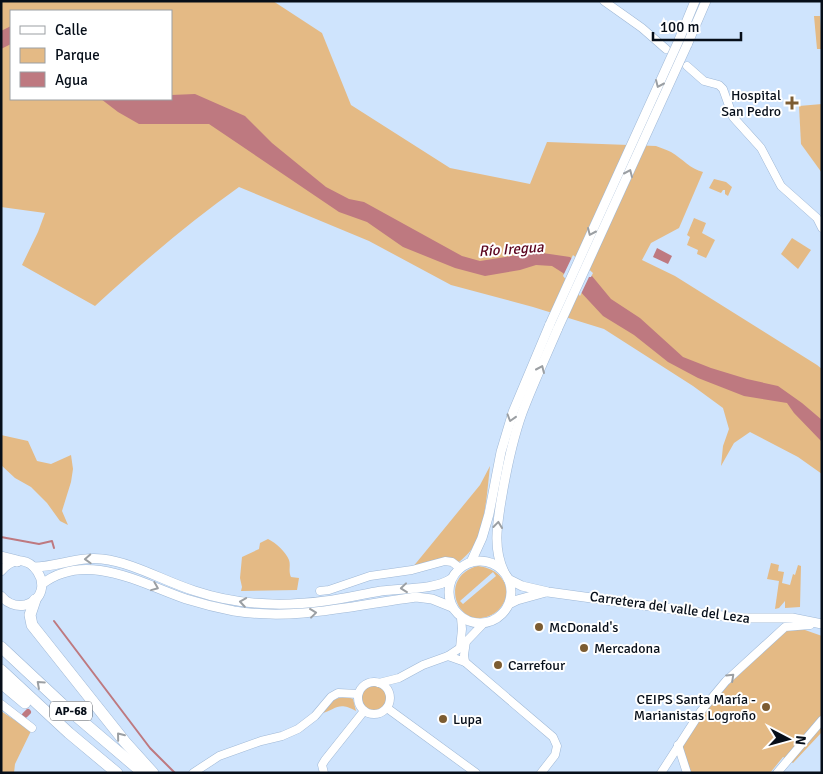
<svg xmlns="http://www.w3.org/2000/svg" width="823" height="774" viewBox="0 0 823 774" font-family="Signika,sans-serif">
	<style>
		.green { fill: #e4ba85; fill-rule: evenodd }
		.water { fill: #be7980 }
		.pier { fill: #cfe4fd }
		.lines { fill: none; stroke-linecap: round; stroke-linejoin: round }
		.stream { stroke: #be7980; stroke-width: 2 }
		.canal { stroke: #be7980; stroke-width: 6 }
		.minor-casing { stroke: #9fb8d6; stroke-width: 9 }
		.major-casing { stroke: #9fb8d6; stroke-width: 10 }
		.highway-casing { stroke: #9fb8d6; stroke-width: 12 }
		.minor { stroke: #fff; stroke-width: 8 }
		.major { stroke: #fff; stroke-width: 9 }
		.highway { stroke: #fff; stroke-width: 11 }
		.major-bridge-casing { stroke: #9fb8d6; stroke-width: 10; stroke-linecap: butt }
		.major-bridge { stroke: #fff; stroke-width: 9 }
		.oneway { stroke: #9b9fa3 }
		.poi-dot { fill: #7c5c32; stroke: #fff; stroke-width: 2 }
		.labels { text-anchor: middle; stroke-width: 4; stroke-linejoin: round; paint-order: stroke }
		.shield { fill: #fff; stroke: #51565e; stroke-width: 1 }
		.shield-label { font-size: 12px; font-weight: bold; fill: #060e19 }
		.poi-label { font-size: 14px; fill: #060e19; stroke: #fff; text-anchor: start }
		.street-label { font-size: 14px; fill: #060e19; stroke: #fff }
		.water-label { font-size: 15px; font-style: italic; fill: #5b041e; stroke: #fff }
	</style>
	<rect width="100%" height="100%" fill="#cfe4fd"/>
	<g class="green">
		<path d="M1 1H273L322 33 351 105 450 168 530 184 547 142 656 146C661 148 667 150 671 152 683 159 690 169 703 172L679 228 651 243 642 260 675 276 817 365 822 369V474L798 457 750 432 734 443 721 466 723 446 729 429 723 408 693 386 604 329 533 307 451 285 369 241 239 187C188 223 141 264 95 306L22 265 38 232 45 213 1 207ZM11 11H171V99H11Z"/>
		<polygon points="814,16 820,16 822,49 817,49"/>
		<polygon points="822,104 822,173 801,144 799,106"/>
		<polygon points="714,179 726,182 732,187 728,196 725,194 725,190 723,190 721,193 709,188"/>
		<polygon points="694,218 706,223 702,233 715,240 706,258 697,254 698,250 687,245 690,237 687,235"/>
		<polygon points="792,238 811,250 798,269 781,254"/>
		<polygon points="1,435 28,441 37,461 51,464 71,455 73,469 71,482 62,511 68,525 60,521 47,503 31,487 15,478 1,465"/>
		<path d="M490 466C487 492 486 523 473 547 468 555 460 561 453 567L444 562 412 568 480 485Z"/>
		<path d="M268 539C276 543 286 552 289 560 291 566 288 570 291 577L299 578 297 590 241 591 242 587 240 578 242 557 259 549 260 543Z"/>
		<polygon points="771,563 779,565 778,571 784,572 782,583 790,585 793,574 795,575 798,565 801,566 800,607 785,608 785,601 779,608 775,609 779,581 767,579"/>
		<path d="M478 566C496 568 511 581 505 600 502 607 497 613 489 616 456 629 438 576 478 566ZM493 572 496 576 463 604 460 601Z"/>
		<polygon points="797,629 805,630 822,636 822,732 793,763 783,757 770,773 689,773 682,748 685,738 725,688 786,631"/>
		<circle cx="374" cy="698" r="13"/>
		<path d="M345 696 353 699 356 711C338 701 337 709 320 714L333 700Z"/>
		<polygon points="1,711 31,731 15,764 14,773 1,773"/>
	</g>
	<g class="water">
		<polygon points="11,26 11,44 1,49 1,31"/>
		<polygon points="195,94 245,116 272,143 326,187 349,199 364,202 462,256 480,261 536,252 570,257 592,276 611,299 640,318 683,357 711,368 747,379 778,386 802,403 822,420 822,442 794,413 787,403 744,396 698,378 668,362 634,335 603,316 563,273 552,266 536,265 520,270 485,276 455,268 403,247 367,222 339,212 209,124 139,124 118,112 101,99 171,99 171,95"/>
		<polygon points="657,248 672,256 668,264 653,257"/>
	</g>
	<polygon class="pier" points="573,255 593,273 591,277 589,277 580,296 563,276"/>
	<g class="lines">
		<g class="stream">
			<polyline points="1,537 39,544 52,541 54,548"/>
			<polyline points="54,621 150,748 175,773"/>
		</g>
		<polyline class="canal" points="25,715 28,712"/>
		<g class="minor-casing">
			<g id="minor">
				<polyline points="604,1 642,28 666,49"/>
				<polyline points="687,66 704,81 719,85 723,89 733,117 761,148 781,186 817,218 822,228"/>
				<polyline points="320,591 329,590 370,576 412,570 445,561 452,562 460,568"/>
				<polyline points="460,648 462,629 461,618"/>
				<polyline points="448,656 465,662 464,655 466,641"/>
				<polyline points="465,662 553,737 557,746 555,755 541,773"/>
				<circle cx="374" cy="698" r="16"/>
				<polyline points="379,683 399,678 423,665 448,656 460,648 483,624"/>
				<polyline points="1,704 32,728"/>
				<polyline points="387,708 476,773"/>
				<polyline points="678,745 687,773"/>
				<polyline points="193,773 219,756 261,741 282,736 298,729 315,716 331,697 338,693 358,694"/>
				<polyline points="324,773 322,765 325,760 364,711"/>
				<polyline points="661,773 701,711 726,681 785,627 810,625"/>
				<polyline points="777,773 822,720"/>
			</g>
		</g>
		<g class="major-casing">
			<g id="major">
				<polyline points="679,40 695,1"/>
				<polyline points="687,45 706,1"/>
				<circle cx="480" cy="592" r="31"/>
				<polyline points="471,562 482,538 489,514 501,452 513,412 550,324"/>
				<path d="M34 567C57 567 79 556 102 559 135 563 163 581 195 591 237 605 281 607 325 601 344 599 363 594 381 591 401 588 435 590 451 579"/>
				<path d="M1 571C28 538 63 594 25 605 16 607 7 603 1 596"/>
				<path d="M504 572C493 549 497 526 501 501 506 471 512 441 522 413 533 384 546 356 558 328"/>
				<polyline points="508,579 522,586 548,592 737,618 792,618 822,624"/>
				<path d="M42 584C86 550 142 584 186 599 202 604 218 608 234 611 296 621 355 605 416 597L432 599 452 607"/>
				<polyline points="509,604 517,600 546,592"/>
			</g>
		</g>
		<g class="highway-casing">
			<g id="highway">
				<polyline points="1,557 17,561"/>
				<polyline points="35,600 30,615 32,625 125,742 153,773"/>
				<polyline points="1,647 62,704 143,773"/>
				<polyline points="1,670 69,733 117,773"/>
				<polyline points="1,683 25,703"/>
			</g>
		</g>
		<use href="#minor" class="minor"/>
		<use href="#major" class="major"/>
		<use href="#highway" class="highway"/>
		<g class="major-bridge-casing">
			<g id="major-bridge">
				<polyline points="550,324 679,40"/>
				<polyline points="558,328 687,45"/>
			</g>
		</g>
		<use href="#major-bridge" class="major-bridge"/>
	</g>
	<defs><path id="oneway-chevron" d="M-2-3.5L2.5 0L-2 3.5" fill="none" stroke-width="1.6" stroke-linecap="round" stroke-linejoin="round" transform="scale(1.25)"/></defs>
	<g class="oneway">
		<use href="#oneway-chevron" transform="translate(659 84) rotate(114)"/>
		<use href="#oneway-chevron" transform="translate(629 173) rotate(-66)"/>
		<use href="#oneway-chevron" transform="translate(591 232) rotate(114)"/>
		<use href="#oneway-chevron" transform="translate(541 369) rotate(-66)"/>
		<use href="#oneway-chevron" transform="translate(511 418) rotate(107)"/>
		<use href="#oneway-chevron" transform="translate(498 525) rotate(-83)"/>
		<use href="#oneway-chevron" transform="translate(88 559) rotate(177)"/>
		<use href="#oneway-chevron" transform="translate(155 587) rotate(22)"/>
		<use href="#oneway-chevron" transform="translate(404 588) rotate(174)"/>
		<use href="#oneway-chevron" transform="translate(243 602) rotate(-171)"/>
		<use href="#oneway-chevron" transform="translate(313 613) rotate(-7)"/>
		<use href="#oneway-chevron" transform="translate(731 677) rotate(-43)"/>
		<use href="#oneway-chevron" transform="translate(40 684) rotate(-138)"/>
		<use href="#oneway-chevron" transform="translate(120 736) rotate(-129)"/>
	</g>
	<g class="poi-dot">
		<path d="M789.5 95.5h5v5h5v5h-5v5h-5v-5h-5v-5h5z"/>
		<circle cx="539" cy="627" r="5"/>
		<circle cx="584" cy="648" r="5"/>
		<circle cx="498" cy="665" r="5"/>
		<circle cx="766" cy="707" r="5"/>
		<circle cx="443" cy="719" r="5"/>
	</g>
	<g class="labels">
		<rect class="shield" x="50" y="701.5" width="42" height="19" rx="4"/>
		<g class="shield-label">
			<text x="71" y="715">AP-68</text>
		</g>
		<g class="poi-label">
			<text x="781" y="100" text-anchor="end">Hospital<tspan x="781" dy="16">San Pedro</tspan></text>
			<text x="549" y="632">McDonald's</text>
			<text x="594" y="653">Mercadona</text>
			<text x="508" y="670">Carrefour</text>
			<text x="756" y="704" text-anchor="end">CEIPS Santa María -<tspan x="756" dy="16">Marianistas Logroño</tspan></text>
			<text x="453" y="724">Lupa</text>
		</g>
		<g class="street-label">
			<text transform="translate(670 607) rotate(8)" y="5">Carretera del valle del Leza</text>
		</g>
		<g class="water-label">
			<text transform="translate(511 249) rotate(-4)" y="5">Río Iregua</text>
		</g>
	</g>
	<rect width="823" height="774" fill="none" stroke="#060e19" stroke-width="5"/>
	<rect x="10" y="10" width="162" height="90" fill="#ffffff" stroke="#9b9fa3"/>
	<rect x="20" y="26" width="25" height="8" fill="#ffffff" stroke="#9b9fa3"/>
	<text x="55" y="35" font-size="15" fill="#060e19">Calle</text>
	<rect x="20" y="48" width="25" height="15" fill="#e4ba85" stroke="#9b9fa3"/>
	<text x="55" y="60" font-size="15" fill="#060e19">Parque</text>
	<rect x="20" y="72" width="25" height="15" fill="#be7980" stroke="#9b9fa3"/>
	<text x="55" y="85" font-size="15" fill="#060e19">Agua</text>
	<g transform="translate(788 739) rotate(96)" stroke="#ffffff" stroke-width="4" paint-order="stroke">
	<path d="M0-4L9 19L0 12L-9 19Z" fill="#060e19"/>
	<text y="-8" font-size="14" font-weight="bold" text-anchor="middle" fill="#060e19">N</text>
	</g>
	<path d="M653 32v8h88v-8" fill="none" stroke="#060e19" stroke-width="2.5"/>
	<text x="660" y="32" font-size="15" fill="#060e19" stroke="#ffffff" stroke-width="4" paint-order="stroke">100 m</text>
</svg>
